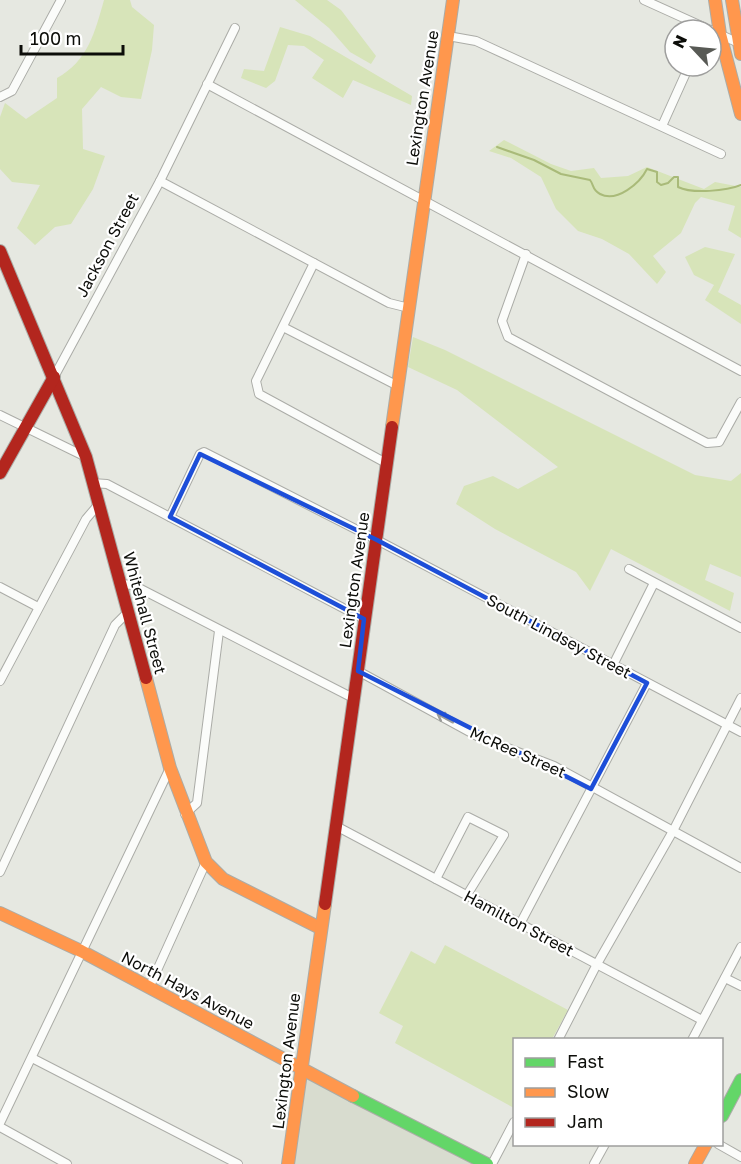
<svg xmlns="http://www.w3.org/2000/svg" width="741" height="1164" viewBox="0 0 741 1164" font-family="'Golos Text',sans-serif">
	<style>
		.built { fill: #d8dccf }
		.green { fill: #d7e4b9 }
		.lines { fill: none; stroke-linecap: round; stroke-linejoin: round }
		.stream { stroke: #a9ba79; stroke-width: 2 }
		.street-casing { stroke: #abaca7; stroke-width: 10 }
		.fast-casing { stroke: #abaca7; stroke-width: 14 }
		.slow-casing { stroke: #abaca7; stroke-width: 14 }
		.jam-casing { stroke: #abaca7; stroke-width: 14 }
		.street { stroke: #fbfcfa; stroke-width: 8 }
		.fast { stroke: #63d668; stroke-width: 12 }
		.slow { stroke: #ff974d; stroke-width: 12 }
		.jam { stroke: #b3261e; stroke-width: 12 }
		.oneway { stroke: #9b9c9a }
		.marked { fill: none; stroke: #1d4ed8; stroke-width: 4.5; stroke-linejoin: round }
		.labels { text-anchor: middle; stroke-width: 4.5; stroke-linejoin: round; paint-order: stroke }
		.street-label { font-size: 16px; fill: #0c0d09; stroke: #fff }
	</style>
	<rect width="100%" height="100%" fill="#e6e8e1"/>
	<polygon class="built" points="305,1076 479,1164 292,1164"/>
	<g class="green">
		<path d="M104 0H130L132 7 154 25 152 50 141 99 121 97 101 87 82 109 83 149 105 156 93 189 71 224 55 227 35 245 17 228 40 185 12 182 0 169V117L5 103 26 119 57 98V78C88 61 95 32 104 0Z"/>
		<polygon points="295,0 327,0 341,10 376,56 371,64 350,52 329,28"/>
		<polygon points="280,27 310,36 412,96 411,105 353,80 343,98 312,78 324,60 304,46 288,45 275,81 266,88 241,78 244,69 264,71"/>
		<polygon points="504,140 551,164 571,171 594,168 601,178 628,176 647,167 704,189 715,182 741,187 741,238 728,230 735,206 701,197 695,203 681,233 653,256 666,272 657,284 629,254 602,239 578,231 556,209 541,177 511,158 489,151"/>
		<polygon points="705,247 735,254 718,292 741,305 741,324 705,300 714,285 694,275 685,257"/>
		<polygon points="413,337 445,350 695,475 731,481 741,473 741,577 710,564 705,580 734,593 730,611 611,549 590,591 576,572 495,529 456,504 464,486 493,476 518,489 558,467 457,390 408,367"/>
		<polygon points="445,945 568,1010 552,1039 514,1040 514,1108 395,1043 403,1026 379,1013 411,951 435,964"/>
	</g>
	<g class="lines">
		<path class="stream" d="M497 147 534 160 561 174 590 180C594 185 592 190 600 194 617 203 640 183 647 169L657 172V182L661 185 668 183 674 177H678V187C692 194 727 191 741 185"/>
		<g class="street-casing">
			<g id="street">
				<polyline points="644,0 741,44"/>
				<polyline points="448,36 476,41 721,154"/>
				<polyline points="207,84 741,371"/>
				<polyline points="0,97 12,91 61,0"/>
				<polyline points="662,126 689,66"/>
				<polyline points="160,181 389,303 409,308"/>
				<polyline points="526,254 502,321 508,337 707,443 719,442 741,402"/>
				<polyline points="314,263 256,381 259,394 386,463"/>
				<polyline points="283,327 398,386"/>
				<polyline points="54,377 160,181 235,28"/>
				<polyline points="0,415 86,457"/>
				<polyline points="92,483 107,484 364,619"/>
				<polyline points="170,517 200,454 204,452 377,540 741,732"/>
				<polyline points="629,569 741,628"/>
				<polyline points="121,584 133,585 353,698"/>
				<polyline points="0,587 38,607"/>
				<polyline points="613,665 654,583"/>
				<polyline points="358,671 479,737 554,766 741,868"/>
				<polyline points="0,681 86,519 98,505"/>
				<polyline points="185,814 197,803 219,631"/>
				<polyline points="336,826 702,1020"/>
				<polyline points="0,872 115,625 127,613"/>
				<polyline points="436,879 468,817 504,835 467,895"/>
				<polyline points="520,924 647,683"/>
				<polyline points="725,978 741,986"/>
				<polyline points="149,988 206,862"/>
				<polyline points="558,1040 597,964 673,831 741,698"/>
				<polyline points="692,1040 741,947"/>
				<polyline points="32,1058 238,1164"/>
				<polyline points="0,1123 170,768"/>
				<polyline points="0,1127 67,1164"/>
				<polyline points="718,1144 741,1157"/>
				<polyline points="492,1164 514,1122"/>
				<polyline points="594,1164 605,1144"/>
			</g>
		</g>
		<g class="fast-casing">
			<g id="fast">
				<polyline points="353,1096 487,1164"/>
				<polyline points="722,1116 741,1080"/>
			</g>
		</g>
		<g class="slow-casing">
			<g id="slow">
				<polyline points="715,0 720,34 741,114"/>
				<polyline points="732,0 741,54"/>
				<polyline points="392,427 453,0"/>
				<polyline points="146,678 170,768 206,862 223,879 320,928"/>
				<polyline points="0,913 81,951 353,1096"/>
				<polyline points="288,1164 325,904"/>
				<polyline points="695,1164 706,1144"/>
			</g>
		</g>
		<g class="jam-casing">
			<g id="jam">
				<polyline points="0,251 86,457 146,678"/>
				<polyline points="0,473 54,377"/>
				<polyline points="325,904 392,427"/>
			</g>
		</g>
		<use href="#street" class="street"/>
		<use href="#fast" class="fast"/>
		<use href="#slow" class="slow"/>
		<use href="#jam" class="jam"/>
	</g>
	<defs><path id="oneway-shaft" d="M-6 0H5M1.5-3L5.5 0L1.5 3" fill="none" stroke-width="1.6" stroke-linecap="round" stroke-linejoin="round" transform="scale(1.5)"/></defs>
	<use class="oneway" href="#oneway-shaft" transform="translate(445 718) rotate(-151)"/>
	<path class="marked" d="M200 454 377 540 647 683 591 789 358 671 364 619 170 517Z"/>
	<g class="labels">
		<g class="street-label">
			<text transform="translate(422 98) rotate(-81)" y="6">Lexington Avenue</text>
			<text transform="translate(107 245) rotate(-62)" y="6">Jackson Street</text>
			<text transform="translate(354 580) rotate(-82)" y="6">Lexington Avenue</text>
			<text transform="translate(145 613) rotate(75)" y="6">Whitehall Street</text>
			<text transform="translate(559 636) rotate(28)" y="6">South Lindsey Street</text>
			<text transform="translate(518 752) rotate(24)" y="6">McRee Street</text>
			<text transform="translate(519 923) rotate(28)" y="6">Hamilton Street</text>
			<text transform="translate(188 990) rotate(28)" y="6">North Hays Avenue</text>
			<text transform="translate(286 1061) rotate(-83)" y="6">Lexington Avenue</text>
		</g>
	</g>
	<rect x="513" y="1038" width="210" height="108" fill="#ffffff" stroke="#9e9e9d" stroke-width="1.5"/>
	<rect x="525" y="1058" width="30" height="9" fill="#63d668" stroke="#9e9e9d" stroke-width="1.5"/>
	<text x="567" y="1068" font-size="18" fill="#0c0d09">Fast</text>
	<rect x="525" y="1088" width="30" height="9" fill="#ff974d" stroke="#9e9e9d" stroke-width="1.5"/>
	<text x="567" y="1098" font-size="18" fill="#0c0d09">Slow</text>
	<rect x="525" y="1118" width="30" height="9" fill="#b3261e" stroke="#9e9e9d" stroke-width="1.5"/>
	<text x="567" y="1128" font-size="18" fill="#0c0d09">Jam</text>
	<g transform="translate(693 48) rotate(296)"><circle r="28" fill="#ffffff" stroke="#9e9e9d" stroke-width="1.5"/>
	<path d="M0-4.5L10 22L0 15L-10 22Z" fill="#585a55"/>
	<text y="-9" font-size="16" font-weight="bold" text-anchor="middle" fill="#0c0d09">N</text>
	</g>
	<path d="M21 45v9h102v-9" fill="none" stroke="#0c0d09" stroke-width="3"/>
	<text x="30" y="45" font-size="18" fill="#0c0d09" stroke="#ffffff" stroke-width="4.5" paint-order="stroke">100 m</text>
</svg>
